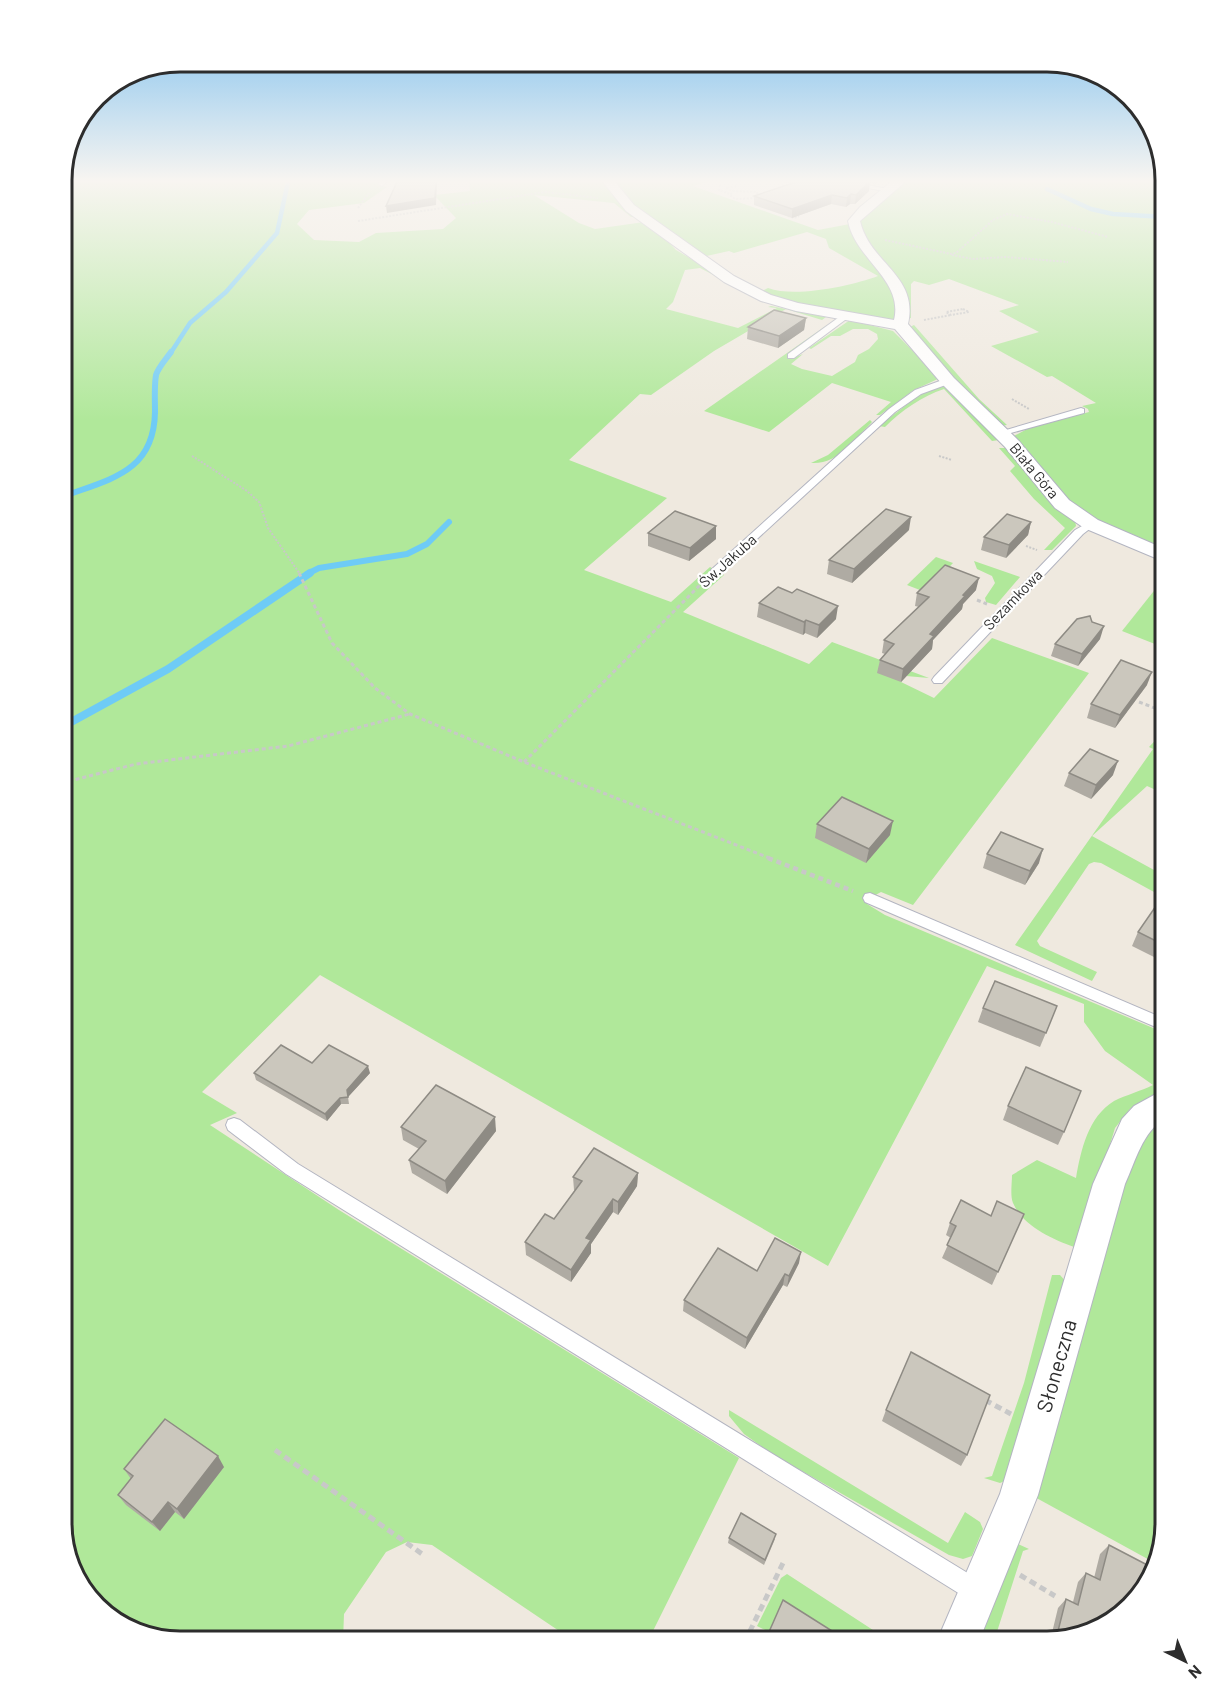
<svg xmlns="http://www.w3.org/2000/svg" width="1227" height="1703" viewBox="0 0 1227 1703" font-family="Barlow,sans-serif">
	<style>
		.green { fill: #b0e89a }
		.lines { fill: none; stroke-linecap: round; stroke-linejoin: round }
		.stream-far2 { stroke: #6ecbf6; stroke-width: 4.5 }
		.stream-far1 { stroke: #6ecbf6; stroke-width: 6 }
		.stream { stroke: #6ecbf6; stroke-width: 8 }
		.lane-casing { stroke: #b3b5c1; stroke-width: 2 }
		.street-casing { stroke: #b3b5c1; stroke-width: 2 }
		.path-far3 { stroke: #c8c8c8; stroke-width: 2; stroke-dasharray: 2 1.5; stroke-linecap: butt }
		.path-far2 { stroke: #c8c8c8; stroke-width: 3; stroke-dasharray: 4 3; stroke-linecap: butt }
		.path-far1 { stroke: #c8c8c8; stroke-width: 4.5; stroke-dasharray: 5 4; stroke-linecap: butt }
		.path { stroke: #c8c8c8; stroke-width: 5; stroke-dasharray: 7 4.5; stroke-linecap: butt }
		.lane { fill: #fff; fill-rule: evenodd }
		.street { fill: #fff; fill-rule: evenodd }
		.wall { fill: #afaba3 }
		.shaded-wall { fill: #8e8b84 }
		.building { fill: #cbc7bd; stroke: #8e8b84; stroke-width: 1.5 }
		.labels { text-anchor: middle; stroke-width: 4.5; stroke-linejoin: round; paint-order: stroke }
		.far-street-label { font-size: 15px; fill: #2d2d2d; stroke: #fff }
		.near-street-label { font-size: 21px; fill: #2d2d2d; stroke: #fff }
		.rim { fill: none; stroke: #2d2d2d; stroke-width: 3 }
	</style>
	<rect width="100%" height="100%" fill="#efe9df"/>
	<g class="green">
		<path d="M62 182H380L378 185 387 187 364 203 309 210 297 224 314 240 359 242 376 233 443 229 456 218 434 195 470 191 469 182H605L636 217H631L614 203 534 195 579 223 595 229 644 222 665 238 676 250 758 298 700 268 685 270 673 302 666 309 738 328 777 308 768 307 771 306 826 317 822 320 786 309 714 351 651 395 640 394 569 460 667 498 584 570 671 602 710 567 724 575 683 612 809 664 832 642 929 678 906 676 901 682 934 698 992 638 1089 673 913 905 881 892 870 898 867 904 885 915 1165 1033V1091L1151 1096 1130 1109 1115 1128 1084 1231 1074 1247C1052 1239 1023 1226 1013 1203 1010 1196 1012 1183 1012 1175L1037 1160 1076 1178C1081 1150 1088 1117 1114 1101 1126 1095 1141 1091 1153 1085L1105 1051 1084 1022V1004L987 966 828 1266 320 975 202 1092 237 1113 210 1125 339 1210 739 1458 648 1641H574L432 1545 407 1542 386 1552 344 1614 343 1641H173L121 1625 78 1582 62 1523Z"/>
		<path d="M612 182H706L693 186 818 230 850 224 903 182H1165V553L1116 533 1072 507 1040 473 1014 436 1027 429 1089 412 1088 409 1082 406 1096 403 1052 376 1047 377 991 346 1039 332 999 311 1019 305 949 279 929 285 914 281 911 284V318L895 321 790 304 762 291 768 288C795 298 851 286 878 276L829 248 826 239 807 232 734 253 729 251 702 257 633 207Z"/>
		<polygon points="850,320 893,331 940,378 914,390 880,415 876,415 891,402 832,383 769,432 704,411 827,325 830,325 788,354 787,356 793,358 803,354 791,364 802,369 832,376 855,362 858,355 869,349 878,339 877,334 868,329 853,329 840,336 831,336 811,349 809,348"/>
		<polygon points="914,325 979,399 1007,425 1000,426 906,329"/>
		<path d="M940 386 945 387 999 440 992 441 944 389C922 396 901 411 885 427L879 426 919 395Z"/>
		<path d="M870 420 872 422C855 439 838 465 811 463L828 455Z"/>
		<polygon points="999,448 1007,448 1075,520 1076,526 1052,550 1044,550 1065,528 1034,499 1010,471 1015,466"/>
		<polygon points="936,557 953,563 925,592 907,585"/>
		<polygon points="974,561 1020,577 996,605 986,602 985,598 995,583 992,576 977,569"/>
		<polygon points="1165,577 1165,648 1122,631"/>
		<polygon points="1165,730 1165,749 1156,763 1165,773 1165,794 1147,786 1092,836 1165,876 1165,898 1101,863 1094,862 1089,864 1037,941 1040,946 1097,972 1092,981 1015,945 1153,749 1149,747"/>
		<polygon points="1165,1110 1165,1523 1155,1563 1031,1495 1127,1168 1146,1130"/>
		<polygon points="1052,1275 1060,1275 1068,1284 1007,1480 1000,1483 984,1478 992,1476 1024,1383"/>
		<polygon points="729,1410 948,1543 965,1512 980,1522 983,1529 972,1556 963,1559 949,1555 772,1454 744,1434 729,1416"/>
		<polygon points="1018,1544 1029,1549 1023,1551 994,1641 978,1641 975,1638"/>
		<path d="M787 1574 873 1630 869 1641C836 1641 787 1643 757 1626L781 1578Z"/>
	</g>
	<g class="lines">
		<g class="stream-far2">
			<polyline points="1047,189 1091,209 1113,214 1165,217"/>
			<polyline points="170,354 190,323 226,292 277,233 288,182"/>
		</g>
		<g class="stream-far1">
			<path d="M62 497C109 479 154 473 155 412 155 401 154 387 156 375 158 368 166 359 171 352"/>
			<polyline points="307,574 319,568 407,554 427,544 449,522"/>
		</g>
		<polyline class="stream" points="62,727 168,669 310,573"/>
		<g class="lane-casing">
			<g id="lane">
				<polygon points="380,182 386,182 382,186 379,184"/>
				<polygon points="834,182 851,182 893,190 890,192"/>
				<polygon points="842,315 849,317 794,358 788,358 788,354"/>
				<polygon points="948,378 951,379 951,383 921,394 895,412 719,574 711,574 711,570 889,409 915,390"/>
				<polygon points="1081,408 1084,409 1084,413 1000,436 996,433"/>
				<polygon points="1091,521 1096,524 1083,534 942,683 934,683 932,680 934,677 1075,530"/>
				<polygon points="870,893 1165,1019 1165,1031 865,902 863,898 865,894"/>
				<polygon points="234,1118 240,1120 298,1164 984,1583 987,1591 984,1599 976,1602 968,1599 286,1174 228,1130 226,1125 228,1120"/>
			</g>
		</g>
		<g class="street-casing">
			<g id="street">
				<path d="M603 182H615L634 205 734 276 771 295 798 303 894 320C904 280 855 259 848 221L860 207 891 182H905L860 221C870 264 919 275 908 324L954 378 1017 439 1069 500 1098 520 1165 549V562L1084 528 1055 508 1005 447 942 384 895 329 796 311 761 301 724 282 626 211Z"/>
				<path d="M1165 1089V1118C1142 1133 1136 1160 1125 1184L1038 1495 979 1641H937L1000 1494 1093 1184 1122 1119 1134 1106Z"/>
			</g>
		</g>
		<g class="path-far3">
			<polyline points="720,185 719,190 730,194"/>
			<polyline points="736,186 726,188 733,191 757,192 758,197"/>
			<polyline points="734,190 730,195 735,199 759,198"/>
			<polyline points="358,208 369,193"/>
			<polyline points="788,216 794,218 799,216"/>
			<polyline points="358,221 545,192 598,198"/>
			<polyline points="885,240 951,254 956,253 993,220 1007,214 1052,222 1108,237"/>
			<polyline points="952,255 973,259 1006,257 1068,262"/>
			<polygon points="963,309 969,312 951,315 946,312"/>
			<polyline points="924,320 951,315"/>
			<polyline points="1012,399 1029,409"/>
			<polyline points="192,456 247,491 259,502 268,528 300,574"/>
			<polyline points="939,456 952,460"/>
			<polyline points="1026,546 1037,550"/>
		</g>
		<g class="path-far2">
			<polyline points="299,573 332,643 375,688 410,714 524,762 772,859"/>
			<polyline points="977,600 987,604"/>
			<polyline points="1139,702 1165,712"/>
			<polyline points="524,762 701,584"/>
			<polyline points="62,783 136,764 288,746 410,714"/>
		</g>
		<polyline class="path-far1" points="768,858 853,891"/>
		<g class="path">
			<polyline points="985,1400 1011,1414"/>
			<polyline points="275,1450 425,1556"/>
			<polyline points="1020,1575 1055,1596"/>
			<polyline points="758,1637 749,1633 784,1561"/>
		</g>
		<use href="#lane" class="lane"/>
		<use href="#street" class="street"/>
	</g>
	<g class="wall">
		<polygon points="784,182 877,182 876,184 870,183 869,191 855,204 850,204 846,207 831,204 792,218 754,205 754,196 792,183"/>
		<polygon points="806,318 804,330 778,348 747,339 748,327"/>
		<polygon points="1031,522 1028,535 1006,558 981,550 984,537"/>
		<polygon points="909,530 852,583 827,574 829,560"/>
		<polygon points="648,533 716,539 689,561 648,546"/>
		<polygon points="976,590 963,604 962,609 933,640 932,649 901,682 877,673 880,660 885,654 882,653 884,640 919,607 915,606 917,593"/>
		<polygon points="792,593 836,619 817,638 805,633 803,635 757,617 759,603"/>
		<polygon points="1100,639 1078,666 1051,656 1055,644"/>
		<polygon points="1147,685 1115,728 1087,718 1091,704"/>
		<polygon points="1069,773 1113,775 1091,799 1064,786"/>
		<polygon points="817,824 890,835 866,863 815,838"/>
		<polygon points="987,854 1039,863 1025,885 983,868"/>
		<polygon points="1166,910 1166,963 1132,946 1138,932"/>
		<polygon points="1057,1006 1040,1047 978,1022 983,1008"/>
		<polygon points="312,1063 370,1073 348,1097 349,1104 341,1104 327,1121 256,1080 254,1073"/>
		<polygon points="1008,1106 1064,1132 1058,1145 1003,1120"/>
		<polygon points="401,1127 496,1131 447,1194 412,1173 409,1160 419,1149 403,1140"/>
		<polygon points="638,1173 637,1186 618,1215 613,1212 591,1244 591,1253 571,1282 526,1255 525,1242 554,1219 575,1190 574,1190 573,1177"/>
		<polygon points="1024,1214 992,1285 942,1258 951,1238 946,1235 950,1223 991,1216"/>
		<polygon points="799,1263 787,1287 783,1285 745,1349 683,1311 684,1300 757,1271"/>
		<polygon points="886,1410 967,1455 961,1466 882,1421"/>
		<polygon points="224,1467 184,1519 175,1512 160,1531 126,1505 118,1495 131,1479 124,1469"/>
		<polygon points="729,1538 775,1539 764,1565 728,1543"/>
		<polygon points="1109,1545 1106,1625 1050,1641 1058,1608 1066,1599 1073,1602 1078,1582 1086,1573 1094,1578 1100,1554"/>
	</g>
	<g class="shaded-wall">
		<polygon points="436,182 437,182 436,205 387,213 386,206"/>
		<polygon points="869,182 869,191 855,204 856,195"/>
		<polygon points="851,194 850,204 846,207 847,198"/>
		<polygon points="832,195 831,204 792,218 792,209"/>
		<polygon points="806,318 804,330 778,348 779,336"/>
		<polygon points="911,517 909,530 852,583 854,569"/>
		<polygon points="1031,522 1028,535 1006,558 1009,545"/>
		<polygon points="716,526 716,539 689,561 690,548"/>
		<polygon points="979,578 976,590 963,604 962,609 933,640 932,649 901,682 903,669 930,634 963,595"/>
		<polygon points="838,606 836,619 817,638 819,625"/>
		<polygon points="806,620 805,633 803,635 804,622"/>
		<polygon points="1104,626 1100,639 1078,666 1082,654"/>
		<polygon points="1152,672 1147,685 1115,728 1120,715"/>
		<polygon points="1118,761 1113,775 1091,799 1096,785"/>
		<polygon points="893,821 890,835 866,863 869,849"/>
		<polygon points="1043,849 1039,863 1025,885 1030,871"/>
		<polygon points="368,1066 370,1073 348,1097 349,1104 347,1090"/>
		<polygon points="340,1098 341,1104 327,1121 325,1114"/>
		<polygon points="495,1117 496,1131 447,1194 445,1181"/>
		<polygon points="638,1173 637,1186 618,1215 618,1202"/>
		<polygon points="613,1199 613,1212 591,1244 591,1253 571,1282 571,1270 586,1238"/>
		<polygon points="801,1252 799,1263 787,1287 789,1276"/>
		<polygon points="785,1274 783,1285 745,1349 747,1338"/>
		<polygon points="218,1456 224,1467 184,1519 177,1509"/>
		<polygon points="168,1502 175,1512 160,1531 152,1522"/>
	</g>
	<g class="building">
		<polygon points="397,182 436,182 435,198 386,206"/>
		<polygon points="796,182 869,182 856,195 851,194 847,198 832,195 792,209 754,196"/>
		<polygon points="774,310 806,318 779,336 748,327"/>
		<polygon points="886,509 911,517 854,569 829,560"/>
		<polygon points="675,511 716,526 690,548 648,533"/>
		<polygon points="1007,514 1031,522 1009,545 984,537"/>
		<polygon points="945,565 979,578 963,595 965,596 930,634 934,636 903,669 880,660 894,644 884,640 929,597 917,593"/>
		<polygon points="778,587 792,593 797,589 838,606 819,625 806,620 804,622 759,603"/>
		<polygon points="1090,616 1092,622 1104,626 1082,654 1055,644 1077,619"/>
		<polygon points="1121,660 1152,672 1120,715 1091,704"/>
		<polygon points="1090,749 1118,761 1096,785 1069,773"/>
		<polygon points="842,797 893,821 869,849 817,824"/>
		<polygon points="1001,832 1043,849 1030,871 987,854"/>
		<polygon points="1156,906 1166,910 1166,946 1138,932"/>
		<polygon points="995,981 1057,1006 1046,1033 983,1008"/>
		<polygon points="281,1045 312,1063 329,1045 368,1066 347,1090 348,1097 340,1098 325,1114 254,1073"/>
		<polygon points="1026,1067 1081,1091 1064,1132 1008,1106"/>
		<polygon points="436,1085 495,1117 445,1181 409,1160 426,1141 401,1127"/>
		<polygon points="594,1148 638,1173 618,1202 613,1199 586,1238 591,1240 571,1270 525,1242 545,1214 554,1219 582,1181 573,1177"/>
		<polygon points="961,1200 991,1216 997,1201 1024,1214 998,1272 947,1245 956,1226 950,1223"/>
		<polygon points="775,1238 801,1252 789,1276 785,1274 747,1338 684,1300 718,1248 757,1271"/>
		<polygon points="911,1352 990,1395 967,1455 886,1410"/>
		<polygon points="165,1419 218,1456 177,1509 168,1502 152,1522 118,1495 133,1476 124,1469"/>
		<polygon points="741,1513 776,1534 765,1560 729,1538"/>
		<polygon points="1109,1545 1153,1568 1150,1582 1106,1625 1056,1639 1066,1599 1078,1605 1086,1573 1100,1580"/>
		<polygon points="783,1600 848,1641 765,1641"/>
	</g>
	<linearGradient id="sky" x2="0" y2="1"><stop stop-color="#77bdee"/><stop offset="0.43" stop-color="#f8f5f1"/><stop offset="1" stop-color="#f8f5f1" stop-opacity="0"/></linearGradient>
	<rect width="1227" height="421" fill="url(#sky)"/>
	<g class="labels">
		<g class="far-street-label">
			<text transform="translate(1034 471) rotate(50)" y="5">Biała Góra</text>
			<text transform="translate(728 561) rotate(-42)" y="5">Św.Jakuba</text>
			<text transform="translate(1013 600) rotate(-46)" y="5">Sezamkowa</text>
		</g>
		<g class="near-street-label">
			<text transform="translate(1057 1366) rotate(-74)" y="7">Słoneczna</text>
		</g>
	</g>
	<path d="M0 0H1227V1703H0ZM180 72H1047A108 108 0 0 1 1155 180V1523A108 108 0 0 1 1047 1631H180A108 108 0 0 1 72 1523V180A108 108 0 0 1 180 72Z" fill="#fff" fill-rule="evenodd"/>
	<path class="rim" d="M180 72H1047A108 108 0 0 1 1155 180V1523A108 108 0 0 1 1047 1631H180A108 108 0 0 1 72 1523V180A108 108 0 0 1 180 72Z"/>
	<g transform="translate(1185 1661) rotate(137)" stroke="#ffffff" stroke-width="4.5" paint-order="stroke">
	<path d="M0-4.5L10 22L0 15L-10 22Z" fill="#2d2d2d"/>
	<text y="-9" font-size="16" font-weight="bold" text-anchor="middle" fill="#2d2d2d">N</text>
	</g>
</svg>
